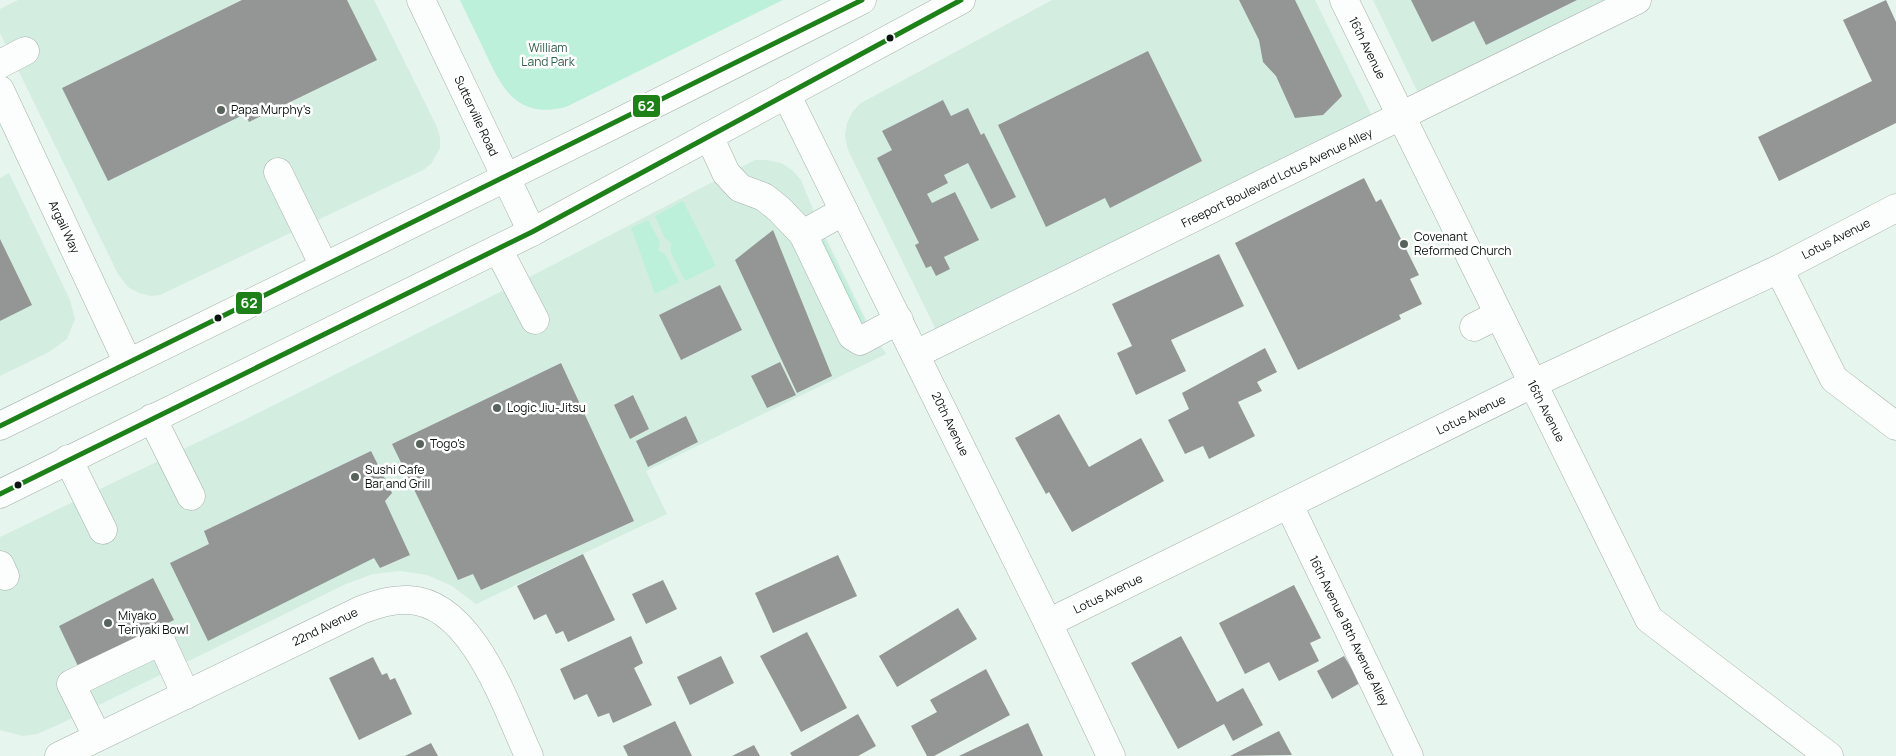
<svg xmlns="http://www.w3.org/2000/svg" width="1896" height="756" viewBox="0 0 1896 756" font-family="Manrope,sans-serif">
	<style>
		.built { fill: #d4ede1 }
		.green { fill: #bdf0db }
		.building { fill: #949695 }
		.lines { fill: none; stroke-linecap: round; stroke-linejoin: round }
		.minor-casing { stroke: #a6b1ac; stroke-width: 29 }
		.major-casing { stroke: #a6b1ac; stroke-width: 29 }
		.minor { stroke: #fbfefc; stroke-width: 28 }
		.major { stroke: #fbfefc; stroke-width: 28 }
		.bus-1-casing { stroke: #fff; stroke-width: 9 }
		.bus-1 { stroke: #1e8019; stroke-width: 5 }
		.bus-dot { fill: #0b1410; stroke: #fff; stroke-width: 2 }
		.poi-dot { fill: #58635e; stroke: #fff; stroke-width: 2 }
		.labels { text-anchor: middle; stroke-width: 5; stroke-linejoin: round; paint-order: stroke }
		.park-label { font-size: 12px; fill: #2f614e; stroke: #fff }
		.street-label { font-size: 12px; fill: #0b1410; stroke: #fff }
		.poi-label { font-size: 12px; fill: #0b1410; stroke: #fff; text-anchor: start }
		.line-badge { stroke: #fff; stroke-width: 2 }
		.badge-label { font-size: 14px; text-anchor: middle; font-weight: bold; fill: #fff }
	</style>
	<rect width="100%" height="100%" fill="#e6f5ee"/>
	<g class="built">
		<polygon points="18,0 374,0 437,127 440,137 440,148 431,164 423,170 160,295 151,296 139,293 128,287 118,274 0,33 0,9"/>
		<polygon points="1052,0 1315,0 1378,128 942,342 848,150 845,136 847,123 853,111 861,103"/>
		<polygon points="1373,0 1637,0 1424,105"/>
		<polygon points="755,160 767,160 781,163 792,170 801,180 819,224 873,334 886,354 646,471 667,514 476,604 452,586 427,575 400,571 373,574 346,584 58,725 37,734 23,736 0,730 0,537 244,420 516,284"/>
		<polygon points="9,173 70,300 75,319 67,339 49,352 0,376 0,178"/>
	</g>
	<g class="green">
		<path d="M460 0H783L566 107C518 119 503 91 485 52 477 35 468 17 460 0Z"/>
		<polygon points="683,201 716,266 685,281 671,253 671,243 665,238 655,216"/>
		<polygon points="648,220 660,242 658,250 665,254 679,282 655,294 631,228"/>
		<polygon points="824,240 865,322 859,322 821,243"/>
	</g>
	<g class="building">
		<polygon points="242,0 347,0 377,60 249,122 245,114 108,181 62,88"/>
		<polygon points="1239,0 1295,0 1342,96 1323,115 1295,118 1276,76 1263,62 1259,40"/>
		<polygon points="1411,0 1577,0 1486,45 1474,21 1432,42"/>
		<polygon points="1886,0 1896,22 1896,123 1779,181 1758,137 1872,81 1843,20"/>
		<polygon points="1148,51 1202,161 1110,208 1105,198 1046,227 998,125"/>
		<polygon points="943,100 951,116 968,108 981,135 984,133 1016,197 991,209 968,163 944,175 948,183 927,194 932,203 955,192 979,240 944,257 950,269 936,276 931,266 926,268 915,245 919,243 877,158 892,150 882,131"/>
		<polygon points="1364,178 1376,202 1381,199 1419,275 1410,279 1422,304 1399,315 1401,319 1298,370 1235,243"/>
		<polygon points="773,230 832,376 797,393 735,260"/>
		<polygon points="0,239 32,305 0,321"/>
		<polygon points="1219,254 1244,306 1171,340 1186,371 1136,395 1117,353 1132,346 1112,304"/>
		<polygon points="720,285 742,330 681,360 659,315"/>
		<polygon points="1265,348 1277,372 1257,382 1262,391 1238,402 1255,436 1209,459 1203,446 1185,454 1168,420 1189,409 1182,393"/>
		<polygon points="780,362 796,395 767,408 751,376"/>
		<polygon points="561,363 634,521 481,590 473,574 458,580 392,444"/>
		<polygon points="633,395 649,429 630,439 614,405"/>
		<polygon points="1059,414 1089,467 1141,438 1164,481 1072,532 1049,492 1046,494 1015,438"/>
		<polygon points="686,416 698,442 648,467 636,441"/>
		<polygon points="371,451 392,493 385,501 410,555 380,568 374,558 208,641 170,563 209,544 204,531"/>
		<polygon points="583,554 615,620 568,642 563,631 556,634 546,614 534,620 517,586"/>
		<polygon points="838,555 857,596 773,633 755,593"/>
		<polygon points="153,578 174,620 78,666 59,626"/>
		<polygon points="663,580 677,609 646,624 632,594"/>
		<polygon points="1294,585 1321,638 1310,643 1319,661 1279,681 1269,662 1245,674 1219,623"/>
		<polygon points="958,608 977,639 897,687 879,656"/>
		<polygon points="807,632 847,708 801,732 760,656"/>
		<polygon points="631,636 643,663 634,668 652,705 613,723 609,713 598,717 587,694 574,700 560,669"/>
		<polygon points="1181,636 1217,702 1243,688 1263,725 1233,741 1224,724 1178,749 1131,663"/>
		<polygon points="721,656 734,683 690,705 677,677"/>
		<polygon points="1344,656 1360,683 1332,699 1317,671"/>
		<polygon points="373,657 382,675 387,673 390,680 395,678 412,714 359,740 329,678"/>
		<polygon points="986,669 1010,715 934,756 927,756 911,726 937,712 930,700"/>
		<polygon points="858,714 876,746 858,756 792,756 790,753"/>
		<polygon points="675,721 692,756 628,756 623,746"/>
		<polygon points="1028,723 1043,756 959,756"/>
		<polygon points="1279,731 1292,755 1230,756"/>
		<polygon points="431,743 438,756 405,756"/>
		<polygon points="754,745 760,756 732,756"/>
	</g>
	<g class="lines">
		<g class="minor-casing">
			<g id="minor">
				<polyline points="1344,0 1649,619 1829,756"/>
				<polyline points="0,64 25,51"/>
				<polyline points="0,90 128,363"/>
				<polyline points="786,94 1048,623 1111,756"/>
				<polyline points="709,136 726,173 740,188 764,197 779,209 803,234 844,211"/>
				<polyline points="278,172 324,266"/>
				<polyline points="803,234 852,336 860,341 899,320"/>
				<polyline points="498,249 535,320"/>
				<polyline points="1779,269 1834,379 1896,426"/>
				<polyline points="1474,327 1498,315"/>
				<polyline points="916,354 1637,0"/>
				<polyline points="152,418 191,496"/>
				<polyline points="68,459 103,530"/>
				<polyline points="1289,505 1409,756"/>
				<polyline points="0,565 5,576"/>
				<polyline points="1048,623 1532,384 1779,269 1896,208"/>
				<polyline points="97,736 71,684 161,641 186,695"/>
				<path d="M59 756 361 610C377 604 392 599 409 600 473 603 506 707 529 756"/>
			</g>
		</g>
		<g class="major-casing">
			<g id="major">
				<polyline points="421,0 532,232"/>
				<polyline points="0,426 613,125 862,0"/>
				<polyline points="0,494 532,232 961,0"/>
			</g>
		</g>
		<use href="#minor" class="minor"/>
		<use href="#major" class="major"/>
		<g class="bus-1-casing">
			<g id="bus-1">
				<polyline points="0,426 862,0"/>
				<polyline points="0,494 532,232 961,0"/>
			</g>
		</g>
		<use href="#bus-1" class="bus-1"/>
	</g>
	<g class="bus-dot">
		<circle cx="890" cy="38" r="4.5"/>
		<circle cx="218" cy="318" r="4.5"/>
		<circle cx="18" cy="485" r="4.5"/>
	</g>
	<g class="poi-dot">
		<circle cx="221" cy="110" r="5"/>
		<circle cx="1404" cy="244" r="5"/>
		<circle cx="497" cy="408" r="5"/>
		<circle cx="420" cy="444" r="5"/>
		<circle cx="355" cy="477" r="5"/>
		<circle cx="108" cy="623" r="5"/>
	</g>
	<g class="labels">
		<g class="park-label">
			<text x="548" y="52">William<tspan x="548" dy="14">Land Park</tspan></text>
		</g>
		<g class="street-label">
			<text transform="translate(1367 48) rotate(64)" y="4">16th Avenue</text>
			<text transform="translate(476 116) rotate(65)" y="4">Sutterville Road</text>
			<text transform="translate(1277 178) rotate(-26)" y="4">Freeport Boulevard Lotus Avenue Alley</text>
			<text transform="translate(64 227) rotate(65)" y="4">Argail Way</text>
			<text transform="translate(1836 239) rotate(-27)" y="4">Lotus Avenue</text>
			<text transform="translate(1546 411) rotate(63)" y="4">16th Avenue</text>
			<text transform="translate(1471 415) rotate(-26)" y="4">Lotus Avenue</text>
			<text transform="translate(950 424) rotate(64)" y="4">20th Avenue</text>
			<text transform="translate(1108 594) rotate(-26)" y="4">Lotus Avenue</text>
			<text transform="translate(325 627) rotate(-26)" y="4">22nd Avenue</text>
			<text transform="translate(1349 631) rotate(64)" y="4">16th Avenue 18th Avenue Alley</text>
		</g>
		<g class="poi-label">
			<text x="231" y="114">Papa Murphy's</text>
			<text x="1414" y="241">Covenant<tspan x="1414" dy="14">Reformed Church</tspan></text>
			<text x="507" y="412">Logic Jiu-Jitsu</text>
			<text x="430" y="448">Togo's</text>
			<text x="365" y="474">Sushi Cafe<tspan x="365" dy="14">Bar and Grill</tspan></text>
			<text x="118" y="620">Miyako<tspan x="118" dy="14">Teriyaki Bowl</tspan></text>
		</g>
	</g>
	<g class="line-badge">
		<rect x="632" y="94" width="29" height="24" rx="5" fill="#1e8019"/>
		<rect x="235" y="291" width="28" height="24" rx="5" fill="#1e8019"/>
	</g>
	<g class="badge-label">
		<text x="646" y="111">62</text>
		<text x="249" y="308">62</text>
	</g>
</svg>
